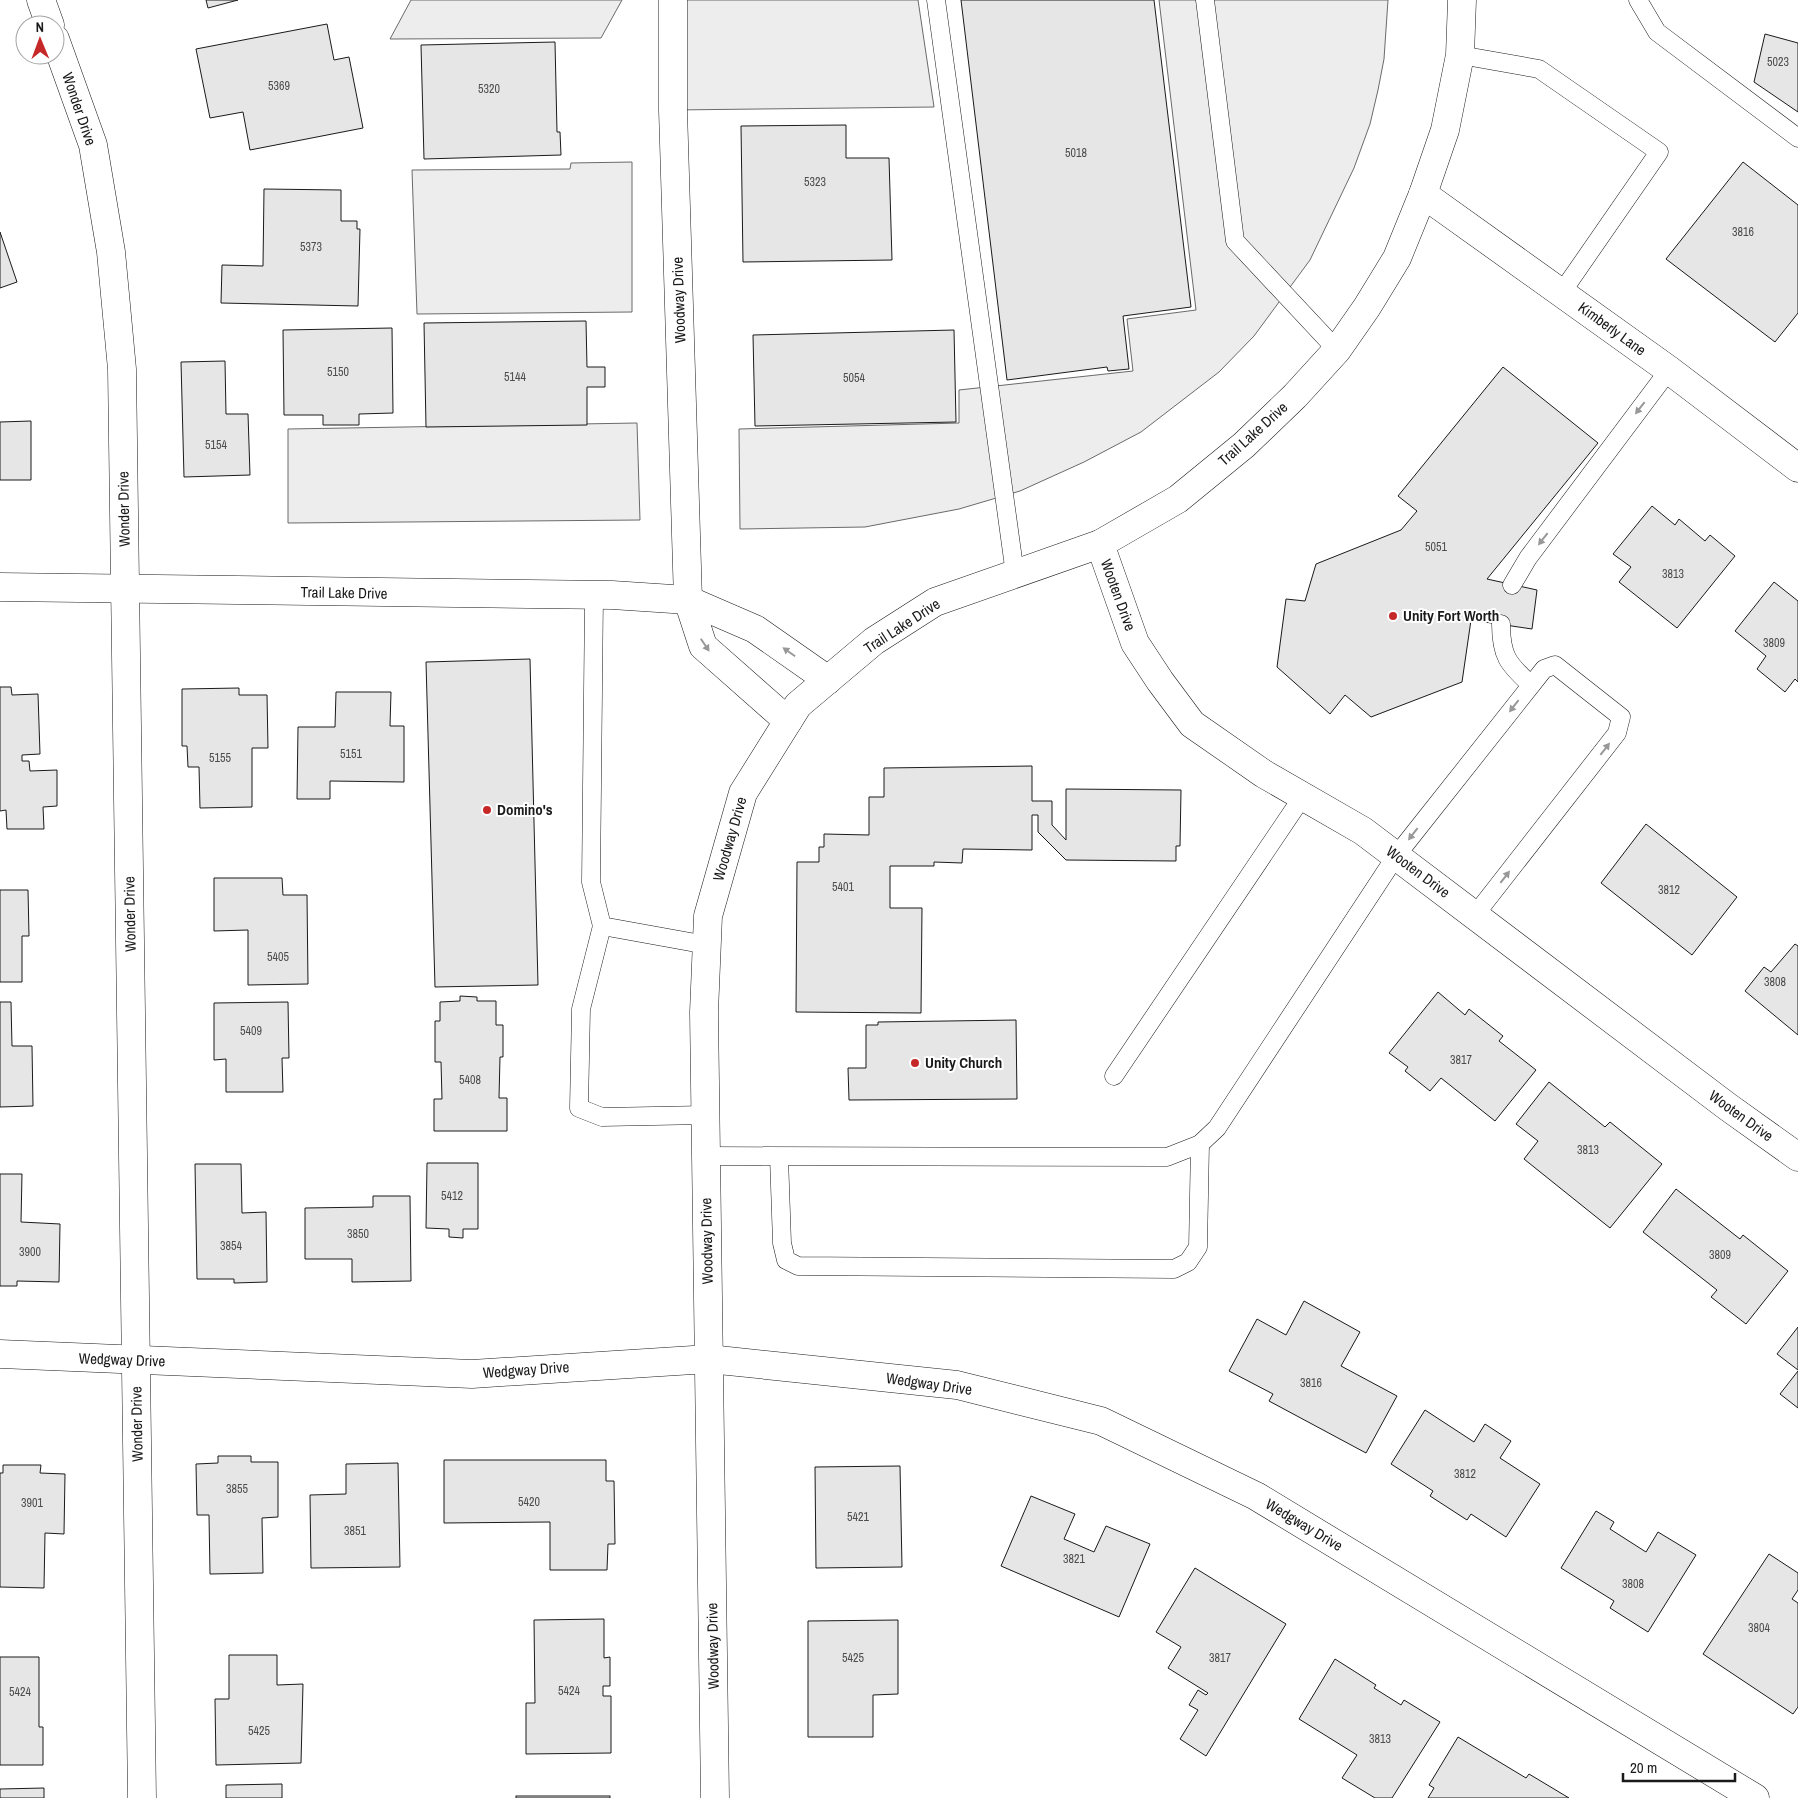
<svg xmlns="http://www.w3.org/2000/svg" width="1798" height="1798" viewBox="0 0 1798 1798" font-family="'Archivo Narrow',sans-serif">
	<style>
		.built { fill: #ededed; stroke: #6a6a6a }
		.building { fill: #e6e6e6; stroke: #1a1a1a }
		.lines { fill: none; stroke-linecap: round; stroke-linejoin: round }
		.service-casing { stroke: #1a1a1a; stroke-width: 19 }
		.minor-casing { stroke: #1a1a1a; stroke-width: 29 }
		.tertiary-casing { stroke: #1a1a1a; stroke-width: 29 }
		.service { stroke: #fff; stroke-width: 18 }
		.minor { stroke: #fff; stroke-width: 28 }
		.tertiary { stroke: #fff; stroke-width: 28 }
		.oneway { fill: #989898 }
		.poi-dot { fill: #c62828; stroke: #fff; stroke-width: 2 }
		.labels { text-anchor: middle; stroke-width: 4; stroke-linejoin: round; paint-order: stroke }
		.number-label { font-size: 12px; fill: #4d4d4d }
		.street-label { font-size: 15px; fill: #1a1a1a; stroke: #fff }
		.poi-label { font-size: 15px; font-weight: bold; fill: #1a1a1a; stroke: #fff; text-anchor: start }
	</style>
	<rect width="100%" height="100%" fill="#fff"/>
	<g class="built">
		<polygon points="411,0 622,0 601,38 390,39"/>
		<polygon points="673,0 918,0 934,107 673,110"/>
		<polygon points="1159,0 1388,0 1384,59 1378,90 1370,124 1354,168 1310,260 1254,336 1219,372 1141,432 1084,462 1020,491 959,509 865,527 740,529 739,429 959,423 959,390 1133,371 1127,319 1196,310"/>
		<polygon points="632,162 632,312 417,314 412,170 570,169 571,163"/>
		<polygon points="637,423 640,520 288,523 288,429"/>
	</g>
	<g class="building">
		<polygon points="206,0 238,0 208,8"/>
		<polygon points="961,0 1154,0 1191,307 1123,316 1129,369 1108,371 1107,367 1007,380"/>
		<polygon points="327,24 334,60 349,57 363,128 250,150 243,112 210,118 196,49"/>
		<polygon points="1765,34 1798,43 1798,112 1754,82"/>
		<polygon points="555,42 557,132 560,132 561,155 424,159 421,45"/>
		<polygon points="846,125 846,158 889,158 892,260 743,262 741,126"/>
		<polygon points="1743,162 1798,205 1798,313 1775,342 1666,259"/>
		<polygon points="264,189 341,190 341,221 357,221 357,229 360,229 358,306 221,303 222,265 263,266"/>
		<polygon points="0,232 17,282 0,288"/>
		<polygon points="586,321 587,367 605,367 605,387 587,387 587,425 426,427 424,323"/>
		<polygon points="392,328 393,413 359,414 359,425 323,425 323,415 284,415 283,330"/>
		<polygon points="954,330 956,422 755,426 753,335"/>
		<polygon points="225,361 226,414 248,414 250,475 184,477 181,362"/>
		<polygon points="1503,367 1598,443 1487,579 1537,590 1532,629 1471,620 1462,682 1371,717 1345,695 1330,714 1277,667 1286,599 1305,601 1316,564 1401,530 1417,511 1398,496"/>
		<polygon points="31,421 31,480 0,480 0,422"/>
		<polygon points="1652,506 1675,525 1679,519 1705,541 1710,535 1735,556 1677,628 1619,582 1631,567 1613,554"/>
		<polygon points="1774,582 1798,601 1798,682 1795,679 1785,692 1757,669 1766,656 1735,631"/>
		<polygon points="530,659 538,985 435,987 426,662"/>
		<polygon points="0,687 11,687 12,695 38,694 40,754 22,755 22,761 29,761 30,771 57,770 57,806 43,807 44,829 7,829 6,810 0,811"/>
		<polygon points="239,688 239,695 267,695 268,748 252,748 252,807 200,808 199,767 188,767 187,746 182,746 182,689"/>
		<polygon points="336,692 391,692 390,726 404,726 404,782 330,781 330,799 297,799 298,727 335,727"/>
		<polygon points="1032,766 1032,801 1052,801 1052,825 1066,840 1066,789 1181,790 1180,846 1176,846 1176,861 1066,860 1038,832 1038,815 1032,815 1032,850 963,849 962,863 934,862 934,866 890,866 890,908 922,908 921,1013 796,1012 797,862 819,862 819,847 824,847 824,834 869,835 869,797 884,797 884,768"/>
		<polygon points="1646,824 1737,897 1692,955 1601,883"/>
		<polygon points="214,878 282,878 283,895 307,895 308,984 248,985 248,930 214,931"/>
		<polygon points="0,890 28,890 29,936 22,936 22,982 0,982"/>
		<polygon points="1795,944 1798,946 1798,1035 1745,991 1764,967 1771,972"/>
		<polygon points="1438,992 1465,1015 1469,1009 1503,1036 1499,1041 1536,1070 1495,1121 1441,1078 1430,1091 1405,1071 1408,1067 1389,1053"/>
		<polygon points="460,996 477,997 477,1001 496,1001 496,1025 503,1025 503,1057 500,1057 499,1098 507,1098 507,1131 434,1131 434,1099 442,1099 441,1062 435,1062 435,1021 440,1021 440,1002 460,1001"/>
		<polygon points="0,1002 11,1002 12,1046 32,1046 33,1106 0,1107"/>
		<polygon points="288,1002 289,1058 282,1058 283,1092 226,1092 226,1059 214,1060 214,1003"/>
		<polygon points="1016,1020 1017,1099 849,1100 848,1068 866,1068 866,1025 878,1025 878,1022"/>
		<polygon points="1549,1082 1605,1127 1610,1122 1662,1164 1610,1228 1524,1159 1538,1141 1516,1124"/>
		<polygon points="427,1163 478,1163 478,1229 463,1229 463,1238 449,1237 449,1229 426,1228"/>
		<polygon points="195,1164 241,1164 242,1213 266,1212 267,1282 234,1283 234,1279 197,1279"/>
		<polygon points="0,1174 22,1174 21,1222 60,1224 59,1282 17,1281 17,1286 0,1286"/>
		<polygon points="1676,1189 1740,1239 1743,1235 1788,1271 1746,1324 1711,1297 1717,1290 1643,1232"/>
		<polygon points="373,1196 410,1196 411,1281 352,1282 352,1259 305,1259 305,1208 373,1207"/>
		<polygon points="1304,1301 1360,1332 1341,1366 1397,1396 1366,1453 1269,1401 1273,1394 1229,1371 1257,1319 1286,1335"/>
		<polygon points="1798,1327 1798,1370 1777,1354"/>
		<polygon points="1798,1371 1798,1408 1780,1394"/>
		<polygon points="1425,1410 1474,1442 1485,1424 1511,1441 1500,1458 1540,1484 1506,1537 1471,1514 1467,1520 1430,1496 1433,1491 1391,1464"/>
		<polygon points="218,1456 251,1456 251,1462 278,1462 278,1517 262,1518 263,1573 210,1574 209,1515 197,1515 196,1464 218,1463"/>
		<polygon points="444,1460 606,1460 606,1481 614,1481 615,1544 608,1544 607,1570 550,1570 550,1522 444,1523"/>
		<polygon points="398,1463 400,1567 311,1568 310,1495 346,1494 346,1464"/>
		<polygon points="3,1465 41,1465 40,1473 65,1474 64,1534 45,1533 44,1588 0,1587 0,1473 3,1473"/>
		<polygon points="900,1466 902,1567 816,1568 815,1467"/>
		<polygon points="1031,1496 1075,1514 1064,1539 1094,1552 1106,1526 1150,1544 1119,1617 1001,1566"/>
		<polygon points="1596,1511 1614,1522 1610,1529 1646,1552 1658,1532 1696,1555 1648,1632 1610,1608 1614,1601 1561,1568"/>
		<polygon points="1769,1554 1798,1573 1798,1590 1792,1599 1798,1603 1798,1707 1793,1714 1703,1654"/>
		<polygon points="1195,1568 1286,1624 1206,1756 1180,1739 1198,1710 1189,1705 1198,1690 1206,1695 1208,1693 1168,1668 1181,1647 1156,1632"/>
		<polygon points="604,1619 604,1658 610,1657 610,1686 603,1686 603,1696 611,1696 611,1753 526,1754 526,1703 535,1703 534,1620"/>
		<polygon points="898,1620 898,1694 873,1695 873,1737 808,1737 808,1621"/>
		<polygon points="229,1655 277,1655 277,1685 303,1684 301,1763 216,1765 215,1699 229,1699"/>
		<polygon points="0,1657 39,1657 39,1727 43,1727 43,1765 0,1765"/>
		<polygon points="1335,1659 1376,1685 1374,1688 1401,1705 1404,1700 1440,1722 1392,1798 1375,1798 1342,1778 1357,1755 1299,1719"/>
		<polygon points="1458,1737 1526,1778 1529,1774 1569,1798 1428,1798 1434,1788 1429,1785"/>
		<polygon points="282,1784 282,1798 226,1798 226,1785"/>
		<polygon points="44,1788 44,1798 0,1798 0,1789"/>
		<rect x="516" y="1796" width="94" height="2"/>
	</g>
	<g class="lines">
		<g class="service-casing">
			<g id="service">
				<polyline points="936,0 1015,574"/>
				<polyline points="1205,0 1235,241 1337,350"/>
				<polyline points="1638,0 1657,32 1798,138"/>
				<polyline points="1460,55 1539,69 1659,152 1562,292"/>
				<polyline points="1512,585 1528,558 1669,370"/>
				<polyline points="594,596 591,882 602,926 707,945"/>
				<path d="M1501 624C1501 656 1508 664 1531 685"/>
				<polyline points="602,926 581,1009 579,1108 602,1117 705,1115"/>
				<polyline points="1114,1076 1303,796"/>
				<polyline points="706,1156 1167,1157 1200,1144 1217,1128 1396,856 1544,669 1555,665 1621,717 1617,733 1475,915"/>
				<polyline points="779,1157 782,1243 786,1260 798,1266 1174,1269 1188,1262 1198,1247 1200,1144"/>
			</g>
		</g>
		<g class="minor-casing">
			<g id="minor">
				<polyline points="41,0 50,25"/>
				<polyline points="673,0 673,110 688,600"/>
				<polyline points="55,39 93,145 111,252 122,369 142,1798"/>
				<polyline points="1423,194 1669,370 1798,468"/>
				<polyline points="1100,544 1135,643 1160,681 1192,724 1264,774 1363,831 1728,1107 1798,1157"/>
				<polyline points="0,1354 472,1374 709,1359 957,1385 1101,1421 1256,1496 1755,1798"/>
			</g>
		</g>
		<g class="tertiary-casing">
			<g id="tertiary">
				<polyline points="0,587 612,595 688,600 755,629 828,680"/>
				<polyline points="688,600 703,646 788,721"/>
				<polyline points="715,1798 704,1012 708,916 743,793 798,705 874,641 935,602 1100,544 1178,499 1244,445 1295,396 1337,350 1367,307 1397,258 1423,194 1445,130 1460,55 1462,0"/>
			</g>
		</g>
		<use href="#service" class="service"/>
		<use href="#minor" class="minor"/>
		<use href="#tertiary" class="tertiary"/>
	</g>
	<defs><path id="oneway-solid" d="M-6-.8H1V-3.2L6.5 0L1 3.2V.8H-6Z" transform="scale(1.25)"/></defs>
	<g class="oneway">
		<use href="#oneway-solid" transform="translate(1640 408) rotate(128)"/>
		<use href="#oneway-solid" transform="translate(1543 539) rotate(128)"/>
		<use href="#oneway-solid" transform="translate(705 645) rotate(56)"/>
		<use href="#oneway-solid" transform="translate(789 652) rotate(-145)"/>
		<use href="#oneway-solid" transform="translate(1514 706) rotate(128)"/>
		<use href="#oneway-solid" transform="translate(1605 749) rotate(-52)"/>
		<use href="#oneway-solid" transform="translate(1413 834) rotate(128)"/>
		<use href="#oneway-solid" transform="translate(1505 877) rotate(-52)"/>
	</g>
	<g class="poi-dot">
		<circle cx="1393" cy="616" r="5"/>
		<circle cx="487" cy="810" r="5"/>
		<circle cx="915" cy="1063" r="5"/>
	</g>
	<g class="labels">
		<g class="number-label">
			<text x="1778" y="66">5023</text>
			<text x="279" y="90">5369</text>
			<text x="489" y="93">5320</text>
			<text x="1076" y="157">5018</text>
			<text x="815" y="186">5323</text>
			<text x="1743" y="236">3816</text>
			<text x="311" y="251">5373</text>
			<text x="338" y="376">5150</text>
			<text x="515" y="381">5144</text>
			<text x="854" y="382">5054</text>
			<text x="216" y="449">5154</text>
			<text x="1436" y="551">5051</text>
			<text x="1673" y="578">3813</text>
			<text x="1774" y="647">3809</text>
			<text x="351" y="758">5151</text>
			<text x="220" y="762">5155</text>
			<text x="843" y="891">5401</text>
			<text x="1669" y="894">3812</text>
			<text x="278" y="961">5405</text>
			<text x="1775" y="986">3808</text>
			<text x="251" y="1035">5409</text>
			<text x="1461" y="1064">3817</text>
			<text x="470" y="1084">5408</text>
			<text x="1588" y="1154">3813</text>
			<text x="452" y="1200">5412</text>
			<text x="358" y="1238">3850</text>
			<text x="231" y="1250">3854</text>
			<text x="30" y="1256">3900</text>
			<text x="1720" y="1259">3809</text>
			<text x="1311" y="1387">3816</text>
			<text x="1465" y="1478">3812</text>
			<text x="237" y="1493">3855</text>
			<text x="529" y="1506">5420</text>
			<text x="32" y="1507">3901</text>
			<text x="858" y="1521">5421</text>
			<text x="355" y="1535">3851</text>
			<text x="1074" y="1563">3821</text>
			<text x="1633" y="1588">3808</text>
			<text x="1759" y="1632">3804</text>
			<text x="853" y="1662">5425</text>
			<text x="1220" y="1662">3817</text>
			<text x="569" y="1695">5424</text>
			<text x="20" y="1696">5424</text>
			<text x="259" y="1735">5425</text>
			<text x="1380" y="1743">3813</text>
		</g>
		<g class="street-label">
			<text transform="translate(79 109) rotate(71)" y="5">Wonder Drive</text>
			<text transform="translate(679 300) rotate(-92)" y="5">Woodway Drive</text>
			<text transform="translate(1612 329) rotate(36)" y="5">Kimberly Lane</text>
			<text transform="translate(1253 434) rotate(-42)" y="5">Trail Lake Drive</text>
			<text transform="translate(124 509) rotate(-91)" y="5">Wonder Drive</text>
			<text transform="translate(344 593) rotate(1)" y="5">Trail Lake Drive</text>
			<text transform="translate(1118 595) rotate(70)" y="5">Wooten Drive</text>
			<text transform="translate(902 626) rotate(-33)" y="5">Trail Lake Drive</text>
			<text transform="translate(730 839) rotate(-74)" y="5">Woodway Drive</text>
			<text transform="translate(1418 872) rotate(37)" y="5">Wooten Drive</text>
			<text transform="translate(130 914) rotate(-91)" y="5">Wonder Drive</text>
			<text transform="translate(1741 1116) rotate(36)" y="5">Wooten Drive</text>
			<text transform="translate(707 1241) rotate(-91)" y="5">Woodway Drive</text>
			<text transform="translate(122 1360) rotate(2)" y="5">Wedgway Drive</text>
			<text transform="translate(526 1370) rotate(-4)" y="5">Wedgway Drive</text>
			<text transform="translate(929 1384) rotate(8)" y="5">Wedgway Drive</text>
			<text transform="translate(137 1424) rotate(-91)" y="5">Wonder Drive</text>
			<text transform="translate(1304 1525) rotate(31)" y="5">Wedgway Drive</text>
			<text transform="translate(713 1646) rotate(-91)" y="5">Woodway Drive</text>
		</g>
		<g class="poi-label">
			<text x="1403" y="621">Unity Fort Worth</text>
			<text x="497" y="815">Domino's</text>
			<text x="925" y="1068">Unity Church</text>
		</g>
	</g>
	<g transform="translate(40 40) rotate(359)"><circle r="24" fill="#ffffff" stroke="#a3a3a3"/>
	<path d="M0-4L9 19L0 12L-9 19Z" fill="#c62828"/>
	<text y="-8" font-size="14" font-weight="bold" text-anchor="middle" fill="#1a1a1a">N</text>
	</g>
	<path d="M1623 1773v8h112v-8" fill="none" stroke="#1a1a1a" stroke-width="2.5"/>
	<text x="1630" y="1773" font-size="15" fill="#1a1a1a" stroke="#ffffff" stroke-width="4" paint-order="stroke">20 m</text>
</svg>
